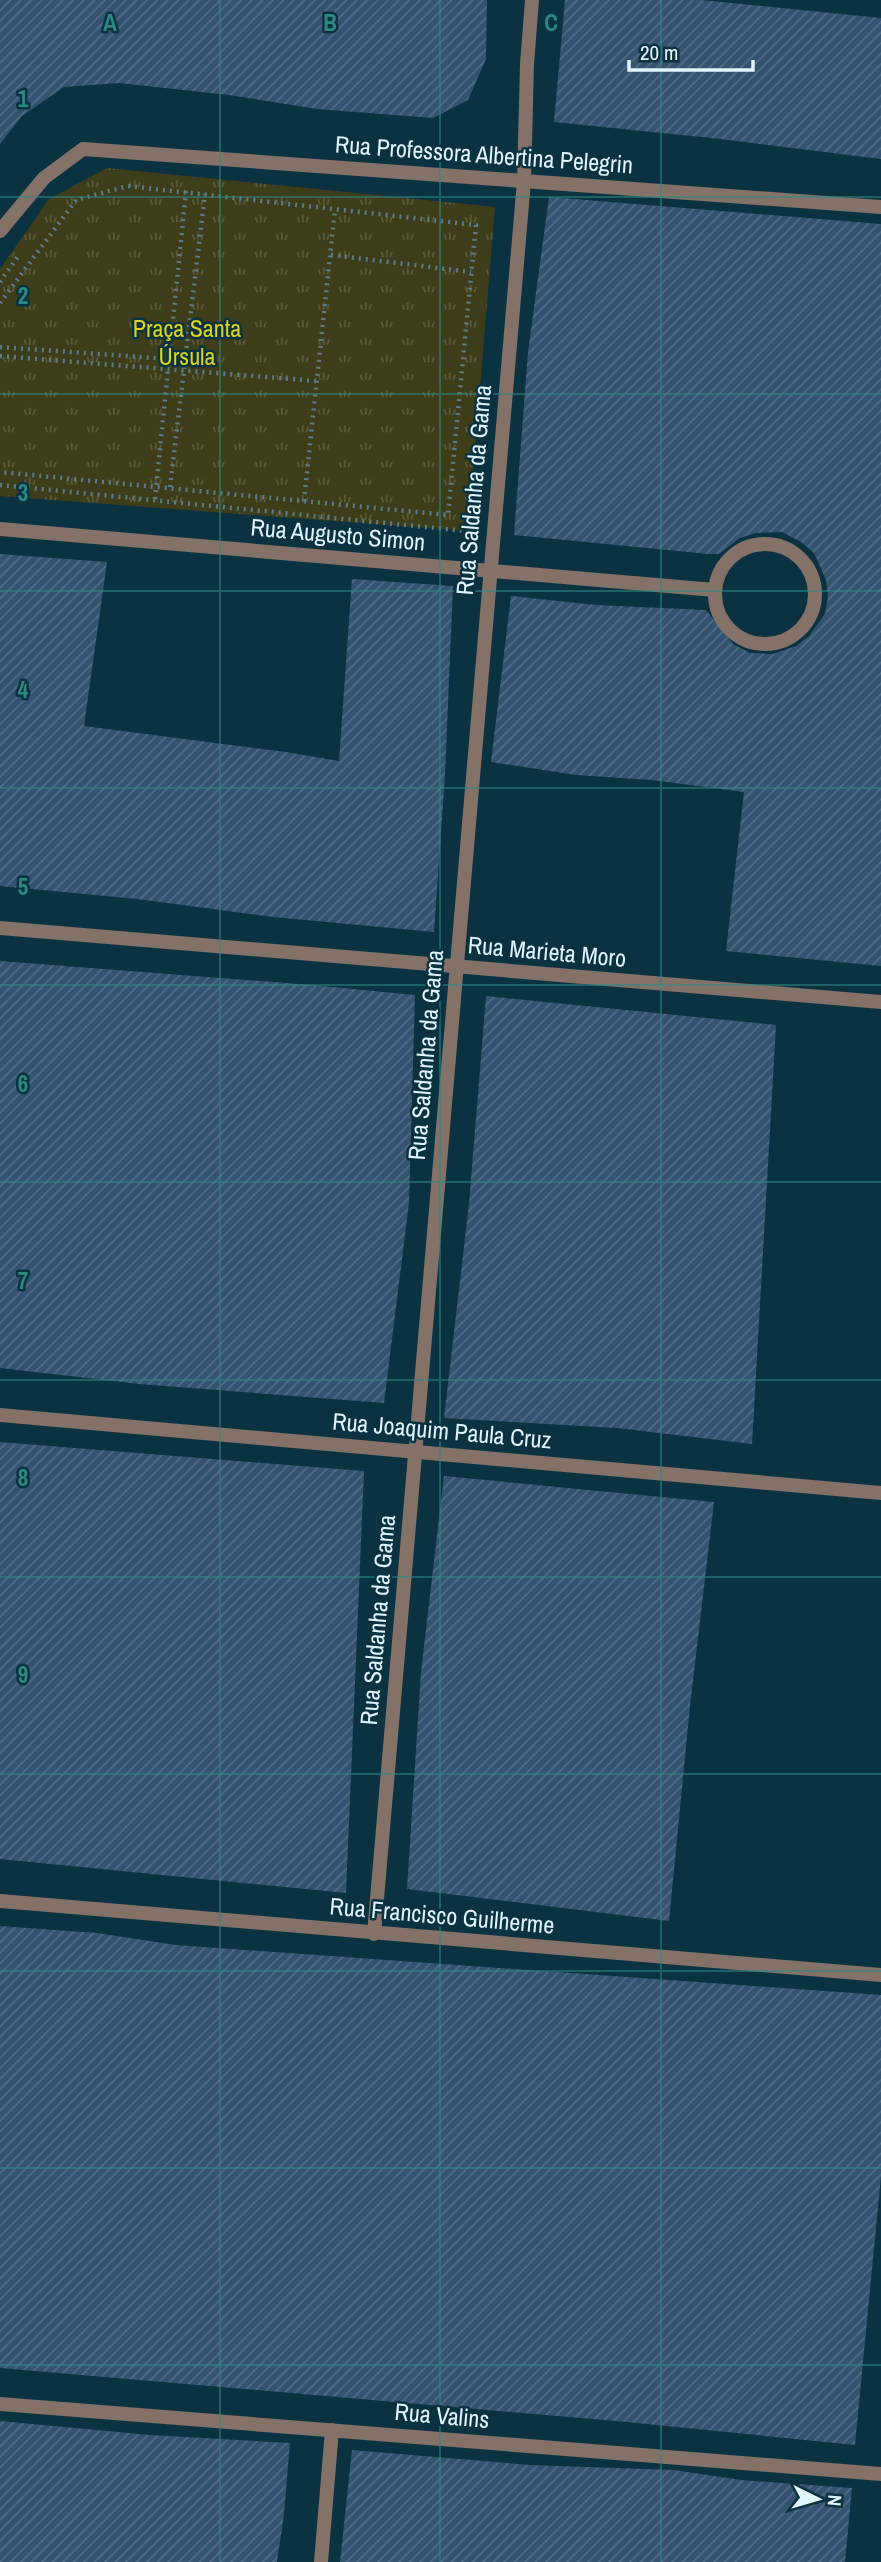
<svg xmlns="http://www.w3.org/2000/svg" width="881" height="2562" viewBox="0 0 881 2562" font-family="'Archivo Narrow',sans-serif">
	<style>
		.park { fill: url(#park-tufts) }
		.building { fill: url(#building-hatch) }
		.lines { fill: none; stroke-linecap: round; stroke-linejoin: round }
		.path { stroke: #5c7c88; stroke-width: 4.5; stroke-dasharray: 2 5; stroke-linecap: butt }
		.minor { stroke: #847168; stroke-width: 14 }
		.grid { fill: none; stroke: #2e8983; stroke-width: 2; stroke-opacity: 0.55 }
		.labels { text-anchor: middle; stroke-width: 5; stroke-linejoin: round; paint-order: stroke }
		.street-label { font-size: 24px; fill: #e0f4fd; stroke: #0b3240 }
		.park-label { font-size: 24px; fill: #dbd419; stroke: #0b3240 }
		.grid-label { font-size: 23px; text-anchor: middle; font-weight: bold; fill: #2e8983; stroke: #0b3240; stroke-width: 5; stroke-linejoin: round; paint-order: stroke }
	</style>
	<defs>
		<pattern id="park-tufts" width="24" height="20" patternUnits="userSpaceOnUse" patternTransform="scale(1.75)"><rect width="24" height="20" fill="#3e3d19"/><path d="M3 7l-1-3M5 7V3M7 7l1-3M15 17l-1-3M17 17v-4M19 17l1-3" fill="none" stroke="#5a5a3b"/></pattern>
		<pattern id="building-hatch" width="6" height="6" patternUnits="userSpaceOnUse" patternTransform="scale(1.75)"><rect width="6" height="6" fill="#335371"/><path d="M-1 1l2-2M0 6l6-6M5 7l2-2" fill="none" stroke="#506c86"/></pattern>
	</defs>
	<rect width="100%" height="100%" fill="#0b3240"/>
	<polygon class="park" points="107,168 495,207 468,531 0,496 0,269 49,199"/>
	<g class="building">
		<polygon points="0,0 487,0 486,59 468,100 433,118 317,109 229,95 119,83 64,87 22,116 0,144"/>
		<polygon points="565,0 701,0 881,18 881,159 721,139 554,122"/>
		<polygon points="549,197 881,224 881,966 726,951 744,792 652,780 576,775 491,762 511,596 596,605 706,610 733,644 750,653 773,654 796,646 809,636 825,614 828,597 826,580 814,553 801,542 782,532 756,533 740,538 719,554 708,554 514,535 528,352"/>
		<polygon points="0,554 107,562 84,726 286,752 339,761 352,579 453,586 445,775 434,932 273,917 137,899 0,886"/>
		<polygon points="0,961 312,985 415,995 409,1203 384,1403 139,1384 0,1368"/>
		<polygon points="486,996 776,1025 752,1444 617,1428 444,1418 469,1204"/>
		<polygon points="0,1442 364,1471 346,1893 0,1859"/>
		<polygon points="444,1476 714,1502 690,1706 669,1921 407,1889 421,1672"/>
		<polygon points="0,1926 97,1933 176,1945 881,1995 881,2176 855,2445 616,2421 0,2368"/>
		<polygon points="0,2421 150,2435 290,2443 284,2514 277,2562 0,2562"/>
		<polygon points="352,2450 530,2465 674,2470 741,2480 852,2488 845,2562 340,2562"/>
	</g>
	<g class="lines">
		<g class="path">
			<polyline points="331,255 471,272"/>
			<polyline points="0,282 19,255"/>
			<polyline points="0,303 76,200 128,186 476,225 448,515 0,472"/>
			<polyline points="0,347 169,359 186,191"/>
			<polyline points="0,356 317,381"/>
			<polyline points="0,485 466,531"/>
			<polyline points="170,487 205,194"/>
			<polyline points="155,499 169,359"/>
			<polyline points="304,501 335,209"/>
		</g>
		<g class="minor">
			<polyline points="0,231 44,178 83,149 881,207"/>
			<polyline points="0,529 715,590"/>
			<circle cx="765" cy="594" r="50"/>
			<polyline points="0,928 881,1002"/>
			<polyline points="0,1415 881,1493"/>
			<polyline points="0,1901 881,1975"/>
			<polyline points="374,1934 524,181 527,64 532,0"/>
			<polyline points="0,2404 881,2474"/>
			<polyline points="321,2562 332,2430"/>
		</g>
	</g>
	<path class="grid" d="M220 0V2562M440 0V2562M661 0V2562M0 197H881M0 394H881M0 591H881M0 788H881M0 985H881M0 1182H881M0 1380H881M0 1577H881M0 1774H881M0 1971H881M0 2168H881M0 2365H881"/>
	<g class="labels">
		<g class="street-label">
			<text transform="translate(484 155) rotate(4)" y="8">Rua Professora Albertina Pelegrin</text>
			<text transform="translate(474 490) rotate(-85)" y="8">Rua Saldanha da Gama</text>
			<text transform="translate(338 535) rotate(5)" y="8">Rua Augusto Simon</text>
			<text transform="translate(547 952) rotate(5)" y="8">Rua Marieta Moro</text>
			<text transform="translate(426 1055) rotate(-85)" y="8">Rua Saldanha da Gama</text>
			<text transform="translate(442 1431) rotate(5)" y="8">Rua Joaquim Paula Cruz</text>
			<text transform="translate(378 1620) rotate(-85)" y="8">Rua Saldanha da Gama</text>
			<text transform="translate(442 1916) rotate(5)" y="8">Rua Francisco Guilherme</text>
			<text transform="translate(442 2416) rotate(5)" y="8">Rua Valins</text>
		</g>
		<g class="park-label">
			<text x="187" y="337">Praça Santa<tspan x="187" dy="28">Úrsula</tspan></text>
		</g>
	</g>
	<g class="grid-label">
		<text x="110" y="31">A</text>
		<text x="330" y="31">B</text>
		<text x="551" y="31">C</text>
		<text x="23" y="107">1</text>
		<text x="23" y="304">2</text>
		<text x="23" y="501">3</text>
		<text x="23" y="698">4</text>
		<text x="23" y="895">5</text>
		<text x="23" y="1092">6</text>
		<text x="23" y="1289">7</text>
		<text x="23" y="1486">8</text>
		<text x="23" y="1683">9</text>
	</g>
	<g transform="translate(818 2499) rotate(95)" stroke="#0b3240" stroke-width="5" paint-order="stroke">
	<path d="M0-5L12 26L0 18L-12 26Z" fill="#e0f4fd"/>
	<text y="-10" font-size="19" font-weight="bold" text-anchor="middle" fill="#e0f4fd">N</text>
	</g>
	<path d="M629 60v10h124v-10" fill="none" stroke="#e0f4fd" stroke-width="3.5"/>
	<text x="640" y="60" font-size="21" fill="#e0f4fd" stroke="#0b3240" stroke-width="5" paint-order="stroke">20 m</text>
</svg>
